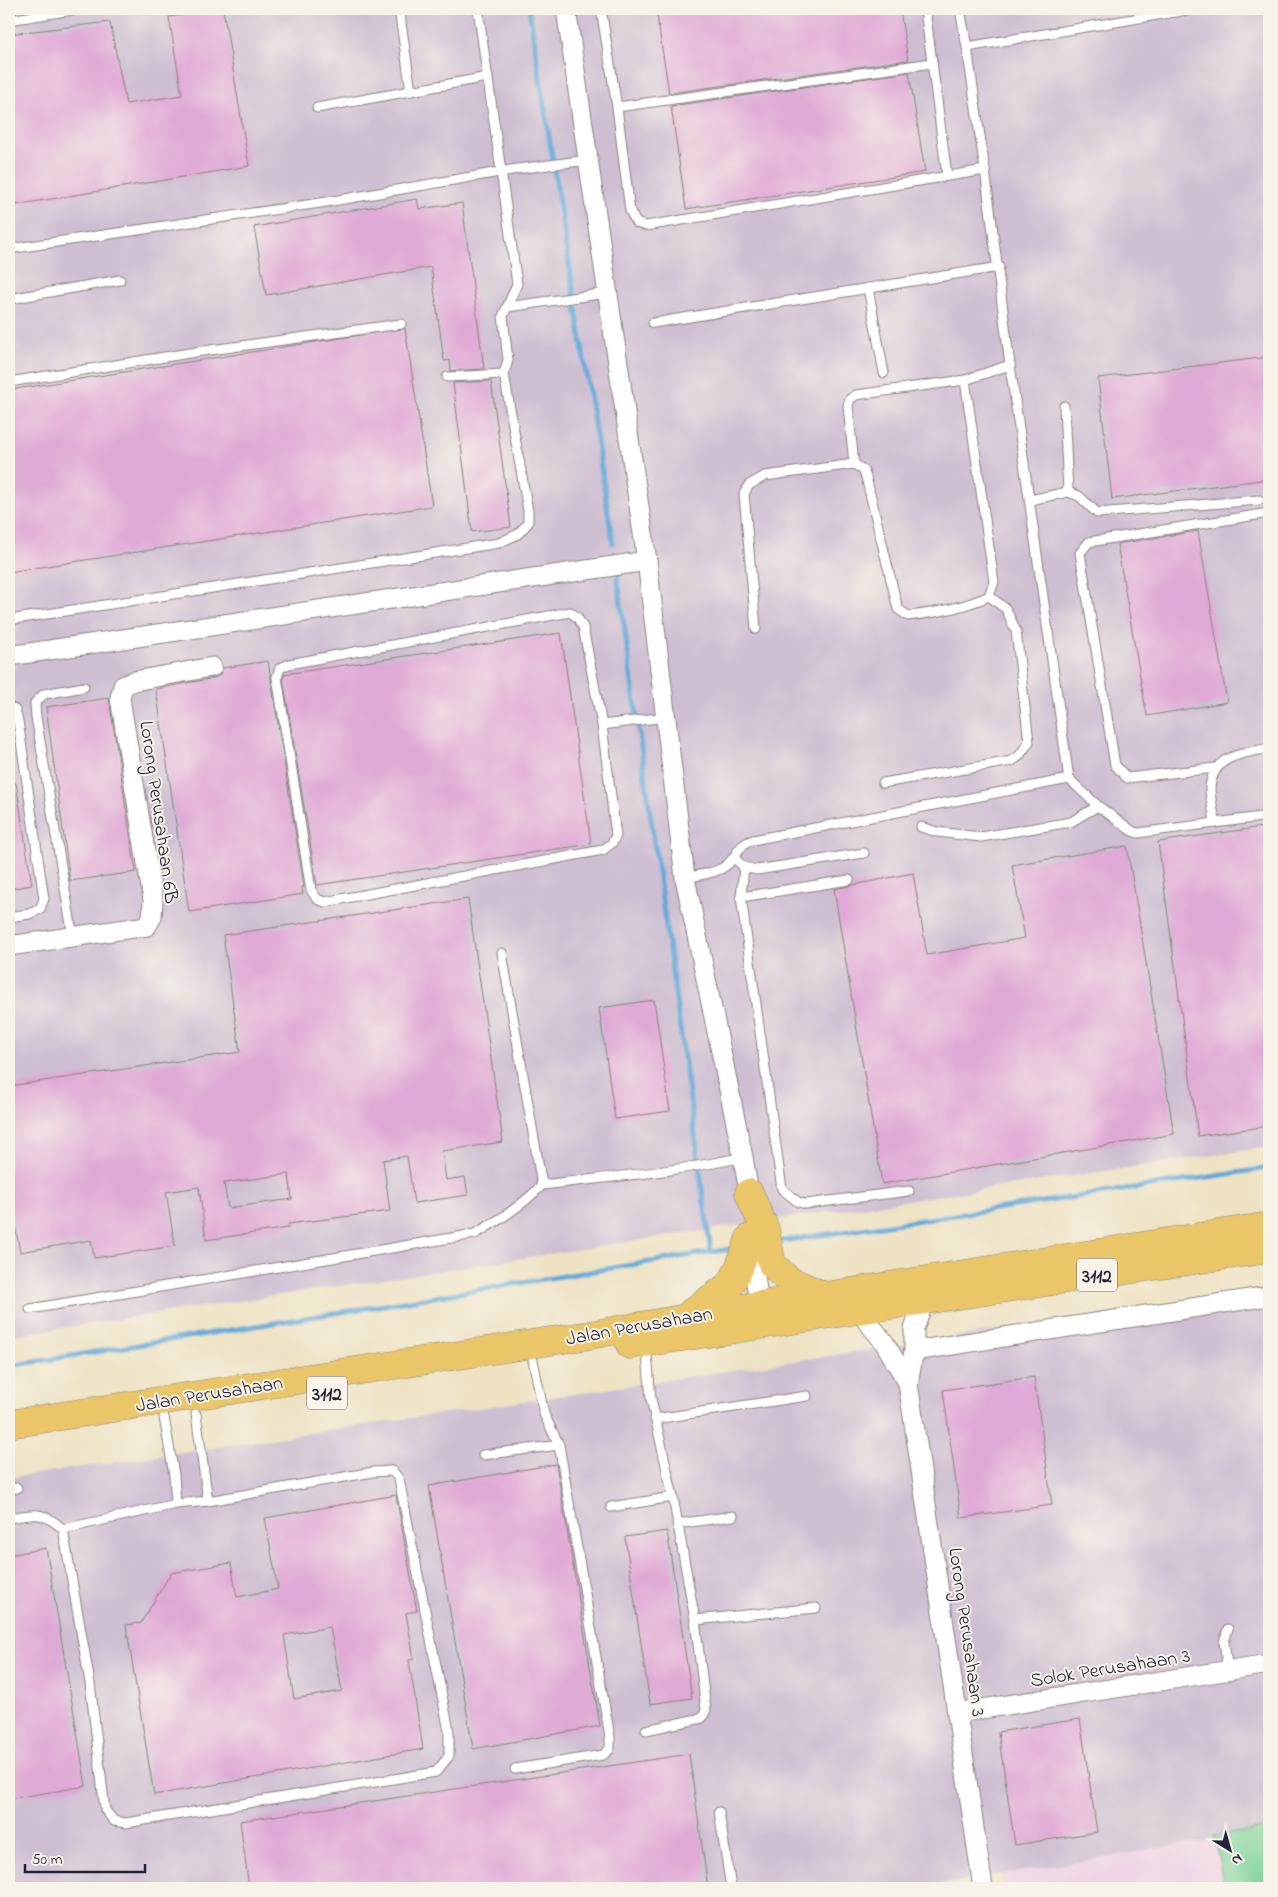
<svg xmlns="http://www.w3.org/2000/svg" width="1278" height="1897" viewBox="0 0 1278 1897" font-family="'Indie Flower',sans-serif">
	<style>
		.built { fill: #efd0e6 }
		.industrial { fill: #cdbed2 }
		.green { fill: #7bd298; stroke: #4e7a6a }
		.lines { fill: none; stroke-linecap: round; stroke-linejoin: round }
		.stream { stroke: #63a9d9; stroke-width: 5 }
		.building { fill: #e0aad6; fill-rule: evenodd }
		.service-casing { stroke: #88827f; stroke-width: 11 }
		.minor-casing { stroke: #88827f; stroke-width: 21 }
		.primary-casing { stroke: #88827f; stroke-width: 29 }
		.service { stroke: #fff; stroke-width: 9 }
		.minor { stroke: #fff; stroke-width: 19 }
		.primary { stroke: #ebc669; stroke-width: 28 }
		.labels { text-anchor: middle; stroke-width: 4; stroke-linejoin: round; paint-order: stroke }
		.shield { fill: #f7f3e8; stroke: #62616f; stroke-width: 1 }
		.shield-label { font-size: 19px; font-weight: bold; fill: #22223b }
		.street-label { font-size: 20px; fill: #22223b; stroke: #f7f3e8 }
	</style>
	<rect width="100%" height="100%" fill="#f7f3e8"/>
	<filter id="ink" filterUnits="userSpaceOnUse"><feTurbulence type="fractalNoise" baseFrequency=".02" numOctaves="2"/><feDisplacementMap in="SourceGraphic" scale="10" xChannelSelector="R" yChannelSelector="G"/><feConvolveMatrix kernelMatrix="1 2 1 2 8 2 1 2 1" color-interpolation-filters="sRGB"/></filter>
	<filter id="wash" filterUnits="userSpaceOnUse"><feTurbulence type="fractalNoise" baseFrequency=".0096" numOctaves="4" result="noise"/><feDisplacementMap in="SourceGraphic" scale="20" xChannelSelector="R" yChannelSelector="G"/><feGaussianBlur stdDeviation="1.12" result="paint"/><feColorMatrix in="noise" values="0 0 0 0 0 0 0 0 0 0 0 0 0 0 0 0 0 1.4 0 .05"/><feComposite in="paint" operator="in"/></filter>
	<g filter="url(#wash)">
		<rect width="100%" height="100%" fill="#eee2c3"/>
		<polygon class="built" points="1269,1830 1269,1888 1004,1888 1001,1875"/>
		<g class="industrial">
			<polygon points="9,9 1269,9 1269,1147 720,1228 9,1336"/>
			<polygon points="1269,1290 1269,1830 940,1885 940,1888 9,1888 9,1478"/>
		</g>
		<polygon class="green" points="1269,1828 1269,1888 1224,1888 1214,1836"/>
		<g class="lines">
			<g class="stream">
				<polyline points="529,9 613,543"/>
				<polyline points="775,1242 1269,1168"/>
				<polyline points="711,1252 737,1248"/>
				<polyline points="9,1366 711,1252 617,574"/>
			</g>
		</g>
		<g id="blocks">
			<g class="building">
				<polygon points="218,9 223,9 249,166 9,206 9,34 110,22 126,104 182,95 169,17"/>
				<polygon points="656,9 900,9 908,60 669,93"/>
				<polygon points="909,72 925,172 686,209 671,106"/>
				<polygon points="417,199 419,209 462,203 484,369 451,371 450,360 444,361 431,267 266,295 254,227"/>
				<polygon points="405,328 432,506 9,572 9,390"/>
				<polygon points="1269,357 1269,479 1112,499 1098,378"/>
				<polygon points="491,381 511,527 472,532 453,383"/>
				<polygon points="1198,531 1227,702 1147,716 1117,544"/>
				<polygon points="561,633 591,844 317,885 283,678 285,674"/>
				<polygon points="268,661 304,887 302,887 303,894 189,912 156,689 214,678 220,675 223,668"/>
				<polygon points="109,698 136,872 70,881 46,707"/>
				<polygon points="16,783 32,885 9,889 9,784"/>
				<polygon points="1269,826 1269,1126 1198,1136 1158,842"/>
				<polygon points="1127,846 1174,1134 882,1184 834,889 913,873 927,955 1025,938 1012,865"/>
				<path d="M468 899 503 1142 442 1151 446 1180 465 1177 468 1195 414 1203 407 1156 383 1160 390 1211 288 1224V1228L206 1240 199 1187 166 1192 175 1246 94 1258 91 1240 20 1252 13 1214 9 1215V1086L240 1052 223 935ZM289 1174 292 1199 228 1208 224 1183Z"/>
				<polygon points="654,1000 670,1111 615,1119 599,1008"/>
				<polygon points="1034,1377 1052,1505 961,1518 943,1390"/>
				<polygon points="556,1464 600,1726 473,1749 429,1486"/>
				<path d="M396 1495 417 1611 406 1613 414 1659 409 1660 423 1749 154 1795 126 1625 141 1623 171 1573 231 1563 237 1597 278 1589 265 1518ZM330 1627 342 1691 294 1699 284 1635Z"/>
				<polygon points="667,1531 692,1698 650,1704 625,1537"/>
				<polygon points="46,1548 86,1786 9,1799 9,1555"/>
				<polygon points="1080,1719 1097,1832 1015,1845 998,1732"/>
				<polygon points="689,1754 708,1888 249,1888 240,1821"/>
			</g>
		</g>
	</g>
	<g filter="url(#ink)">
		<use href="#blocks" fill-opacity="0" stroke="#88827f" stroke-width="1"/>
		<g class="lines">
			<g class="service-casing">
				<g id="service">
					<polyline points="399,9 411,91"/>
					<polyline points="478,9 517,284 507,307"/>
					<polyline points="601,9 617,107 630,211 636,223 646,226 985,170"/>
					<polyline points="925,9 947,176"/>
					<polyline points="960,9 967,47"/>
					<polyline points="9,20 79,9"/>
					<polyline points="617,107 932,63"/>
					<polyline points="317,108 488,77"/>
					<polyline points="9,249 327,202 517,169 588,160"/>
					<polyline points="868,288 884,373"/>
					<polyline points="9,299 120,280"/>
					<polyline points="653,323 999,267"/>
					<polyline points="447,377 504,374 508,360 503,316 507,307 607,293"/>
					<path d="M965 380 994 582 989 596C965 607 935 613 908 616L898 609 866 477 863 470 854 464 848 406 850 399 856 395 965 380 1010 365"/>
					<polyline points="9,382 196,352 401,324"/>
					<polyline points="1064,406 1068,492"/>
					<polyline points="1030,500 1068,492 1079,496 1097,513 1259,500"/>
					<polygon points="570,612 577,617 583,627 602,725 616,836 612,843 603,850 325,902 317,899 311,890 277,677 280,668 289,664"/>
					<polyline points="9,620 499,543 518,534 528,523 528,511 504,374"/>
					<polyline points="756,629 744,494 749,485 765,476 854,464"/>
					<polyline points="9,707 15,710 18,721 44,899 40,909 29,914 9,917"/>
					<polyline points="602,725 666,717"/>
					<polyline points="1215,768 1127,778 1115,765 1080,553 1089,542 1269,513"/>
					<polyline points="1069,779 1098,806 1132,831 1138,833 1269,816"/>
					<polyline points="883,783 1012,761 1019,756 1029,742 1016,631 1006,609 989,596"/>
					<path d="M1215 823C1214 812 1210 799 1210 788 1213 754 1243 754 1269 748"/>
					<polyline points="921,827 937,832 981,837 1071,822 1098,806"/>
					<polyline points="734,858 744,867 757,870 864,853"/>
					<polyline points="744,867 741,897 782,1189 798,1202 806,1204 909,1191"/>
					<path d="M685 878C697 875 714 874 724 867 738 858 736 845 753 840L1069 779 1010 365 985 170 967 47 1193 9"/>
					<polyline points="741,897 849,880"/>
					<polyline points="73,937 36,717 35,703 44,694 84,687"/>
					<path d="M502 953 542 1185C609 1177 677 1172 743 1157"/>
					<path d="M30 1309 475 1234C499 1220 522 1206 542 1185"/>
					<polyline points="646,1344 651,1399 673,1497 695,1620 706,1710 702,1718 646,1730"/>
					<polyline points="196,1414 208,1501"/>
					<polyline points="164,1417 174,1475 176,1504"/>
					<polyline points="655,1419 807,1396"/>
					<polyline points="483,1455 559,1445"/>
					<polyline points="9,1489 17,1488"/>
					<polyline points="611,1507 673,1497"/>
					<path d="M9 1518C36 1514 41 1510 63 1529L90 1683 105 1810 114 1821 126 1823 436 1772 449 1756V1731L399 1479 392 1471 373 1472 208 1501 176 1504 63 1529"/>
					<polyline points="677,1524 733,1516"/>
					<polyline points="695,1620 816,1608"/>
					<polyline points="1228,1671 1224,1642 1228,1629"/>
					<polyline points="515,1769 603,1755 610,1749 610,1737 559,1445 544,1414 533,1360"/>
					<polyline points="719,1812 731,1888"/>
				</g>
			</g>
			<g class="minor-casing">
				<g id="minor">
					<polyline points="566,9 647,561 685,878 743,1157 749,1193 749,1204"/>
					<polyline points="9,656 647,561"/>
					<polyline points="9,946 147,926 152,917 153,900 120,698 123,686 134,681 212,667"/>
					<polyline points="750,1244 761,1316"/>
					<polyline points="924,1301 914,1329 914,1351 908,1383 983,1888"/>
					<polyline points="858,1310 884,1342 908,1383"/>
					<polyline points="914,1351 1269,1296"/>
					<polyline points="957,1713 1269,1664"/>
				</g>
			</g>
			<g class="primary-casing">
				<g id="primary">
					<polyline points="749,1193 765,1229 772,1264 788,1280 825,1296"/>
					<polyline points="692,1312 731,1284 739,1268 750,1238"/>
					<polyline points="630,1345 858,1310 1269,1249"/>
					<polyline points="9,1424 590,1335 759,1305 825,1296 1269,1226"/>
				</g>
			</g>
			<use href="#service" class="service"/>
			<use href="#minor" class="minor"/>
			<use href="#primary" class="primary"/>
		</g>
	</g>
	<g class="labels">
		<g class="shield">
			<rect x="1077" y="1258.5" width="40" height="33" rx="4"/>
			<rect x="307" y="1376.5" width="40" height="33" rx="4"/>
		</g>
		<g class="shield-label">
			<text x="1097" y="1282">3112</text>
			<text x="327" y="1400">3112</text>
		</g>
		<g class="street-label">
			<text transform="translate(160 812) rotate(82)" y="7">Lorong Perusahaan 6B</text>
			<text transform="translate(639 1325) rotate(-10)" y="7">Jalan Perusahaan</text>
			<text transform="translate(209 1393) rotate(-9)" y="7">Jalan Perusahaan</text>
			<text transform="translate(968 1632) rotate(82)" y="7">Lorong Perusahaan 3</text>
			<text transform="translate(1110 1667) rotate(-9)" y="7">Solok Perusahaan 3</text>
		</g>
	</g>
	<rect width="1278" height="1897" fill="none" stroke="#f7f3e8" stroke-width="30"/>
	<g transform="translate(1230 1850) rotate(143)" stroke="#f7f3e8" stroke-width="4" paint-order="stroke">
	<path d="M0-4L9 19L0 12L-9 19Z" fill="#22223b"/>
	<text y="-8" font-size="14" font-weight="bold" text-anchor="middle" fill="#22223b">N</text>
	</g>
	<path d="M25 1864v8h120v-8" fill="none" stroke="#22223b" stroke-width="2.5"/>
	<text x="32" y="1864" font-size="15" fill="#22223b" stroke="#f7f3e8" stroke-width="4" paint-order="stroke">50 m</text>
</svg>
